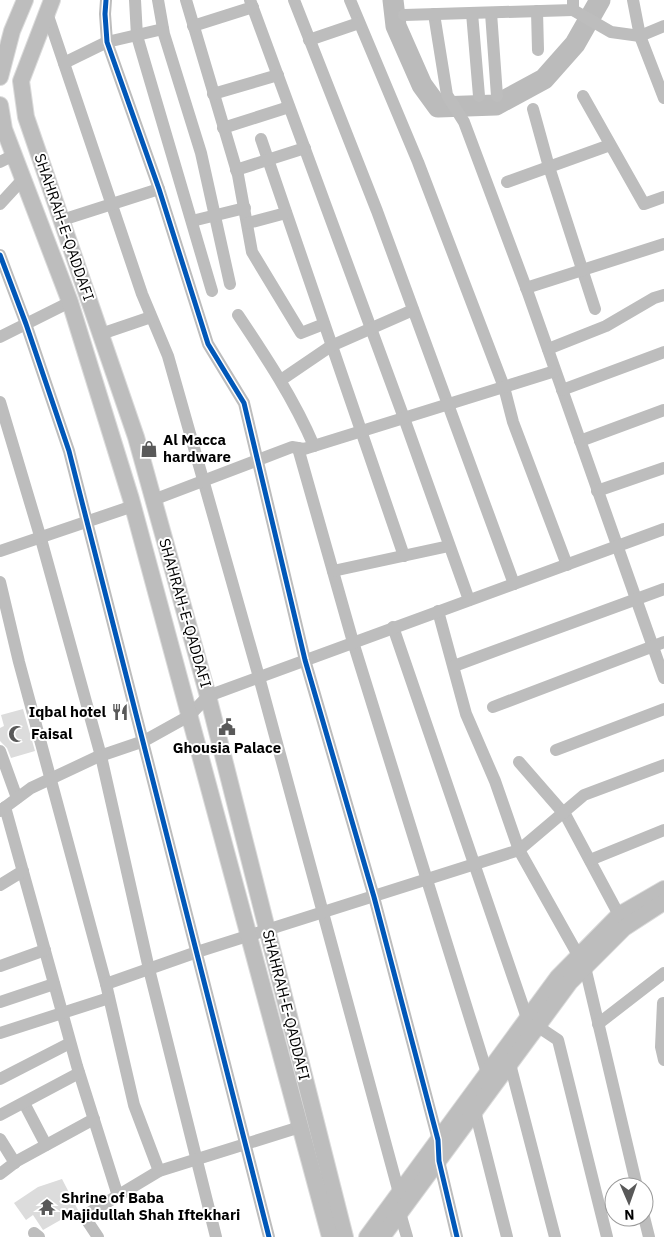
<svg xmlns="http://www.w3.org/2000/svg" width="664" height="1237" viewBox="0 0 664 1237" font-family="'IBM Plex Sans',sans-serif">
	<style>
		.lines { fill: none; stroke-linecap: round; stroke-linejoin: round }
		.river { stroke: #bbb; stroke-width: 21 }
		.building { fill: #dcdcdc }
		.major-casing { stroke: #dbdbdb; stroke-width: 18 }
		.minor { stroke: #bdbdbd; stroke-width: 12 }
		.major { stroke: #bdbdbd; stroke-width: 16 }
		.cycleway-casing { stroke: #fff; stroke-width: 8 }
		.cycleway { stroke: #0057b8; stroke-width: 5 }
		.labels { text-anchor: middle; stroke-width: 4; stroke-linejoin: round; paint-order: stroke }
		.street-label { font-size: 15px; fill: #000; stroke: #fff }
		.poi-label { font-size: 15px; font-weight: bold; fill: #000; stroke: #fff; text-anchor: start }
	</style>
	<rect width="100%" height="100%" fill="#fff"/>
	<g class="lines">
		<polyline class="river" points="393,0 396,26 422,85 438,107 496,105 544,79 575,44 600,0"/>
	</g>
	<g class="building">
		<polygon points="23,709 35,751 11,758 7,748 0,741 0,728 4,726 1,715"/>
		<polygon points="62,1179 78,1210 43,1230 33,1215 26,1220 14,1203 38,1187"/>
	</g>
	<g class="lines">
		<g class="major-casing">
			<g id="major">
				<polyline points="52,0 21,81 26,117 136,437 208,696 345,1237"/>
				<polyline points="0,77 12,31 25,0"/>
				<polyline points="0,105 4,129 70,302 131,499 330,1237"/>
				<polyline points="367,1237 558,977 619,915 664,889"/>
				<polyline points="382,1237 570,982 624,928 664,902"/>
			</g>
		</g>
		<g class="minor">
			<polyline points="106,0 105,14 107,42 159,189 208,344 244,403 305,660 374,897 438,1140 439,1161 457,1237"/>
			<polyline points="135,0 137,36 212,291"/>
			<polyline points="158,0 164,34 201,153 230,284"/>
			<polyline points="186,0 238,175 252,252 301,333 324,324"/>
			<polyline points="250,0 404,418 469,600"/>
			<polyline points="294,0 377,211 514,584"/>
			<polyline points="350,0 418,162 504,387 513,422 567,565"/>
			<polyline points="633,0 640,36 664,98"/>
			<polyline points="573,10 611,32 640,36 664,26"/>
			<polyline points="537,11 538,50"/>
			<polyline points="47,13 142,294 168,356 259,677 399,1193"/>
			<polyline points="472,13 479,96"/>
			<polyline points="491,13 497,96"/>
			<polyline points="434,14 447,95 464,122 528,293 664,678"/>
			<polyline points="404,15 573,10 573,0"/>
			<polyline points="193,26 253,7"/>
			<polyline points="309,40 359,23"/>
			<polyline points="64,63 107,42 163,29"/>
			<polyline points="213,94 278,75"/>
			<polyline points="583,96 644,204 664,197"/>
			<polyline points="533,109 549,167 595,309"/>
			<polyline points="223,128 289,107"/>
			<polyline points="261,139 404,556"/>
			<polyline points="0,162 14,155"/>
			<polyline points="236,170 305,148"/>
			<polyline points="507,182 610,145"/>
			<polyline points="0,204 23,179"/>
			<polyline points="62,220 159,189"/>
			<polyline points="192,221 245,208"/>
			<polyline points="248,223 286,213"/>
			<polyline points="0,255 26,324 69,451 269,1237"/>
			<polyline points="526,288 664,244"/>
			<path d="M238 315C266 357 294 399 314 446"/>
			<polyline points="101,334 151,317"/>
			<polyline points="0,337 70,302"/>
			<polyline points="548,349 606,326 654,298 664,295"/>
			<polyline points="281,380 331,346 413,310"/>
			<polyline points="562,390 664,352"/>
			<polyline points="0,402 41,539 101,756 149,969 216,1237"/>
			<polyline points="580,441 664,410"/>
			<polyline points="298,448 353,642 487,1073"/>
			<polyline points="597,491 664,468"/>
			<polyline points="153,500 292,447 304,449 555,371"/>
			<polyline points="0,551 133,506"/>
			<polyline points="333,571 449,546"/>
			<polyline points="0,582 19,662 106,984 134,1105 159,1171"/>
			<polyline points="438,611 466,714 495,781 519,850 578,955"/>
			<polyline points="393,627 527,1018"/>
			<polyline points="454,666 664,589"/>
			<polyline points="493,707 664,642"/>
			<polyline points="556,750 664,709"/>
			<polyline points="0,751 17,798"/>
			<polyline points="519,762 566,816 619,915"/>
			<polyline points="5,807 77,1066 118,1196"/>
			<polyline points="0,811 31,788 97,757 144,741 189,716 208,696 664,529"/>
			<polyline points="590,860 664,830"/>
			<polyline points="0,885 23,871"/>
			<polyline points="0,966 45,950"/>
			<polyline points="585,967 637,1187"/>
			<polyline points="106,984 197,952 519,850 584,795 664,765"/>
			<polyline points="0,1002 54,984"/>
			<polyline points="663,1003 661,1047 664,1060"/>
			<polyline points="598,1024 664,973"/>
			<polyline points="537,1026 558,1040 607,1237"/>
			<polyline points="0,1033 109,998"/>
			<polyline points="510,1064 555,1237"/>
			<polyline points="0,1079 70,1043"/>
			<polyline points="24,1103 46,1145"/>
			<polyline points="475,1111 507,1237"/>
			<polyline points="0,1115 79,1073"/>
			<polyline points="0,1139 15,1163"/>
			<polyline points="0,1174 17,1161 94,1119"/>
			<polyline points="400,1213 407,1237"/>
			<polyline points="644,1217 649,1237"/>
			<polyline points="34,1233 39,1237"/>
			<polyline points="98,1237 84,1216 159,1171 300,1127"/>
		</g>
		<use href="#major" class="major"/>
		<g class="cycleway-casing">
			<g id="cycleway">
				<polyline points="106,0 105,14 107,42 159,189 208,344 244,403 305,660 374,897 438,1140 439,1161 457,1237"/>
				<polyline points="0,255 26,324 69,451 269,1237"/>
			</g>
		</g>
		<use href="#cycleway" class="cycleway"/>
	</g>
	<defs>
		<g id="shop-bare" transform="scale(1.35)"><path d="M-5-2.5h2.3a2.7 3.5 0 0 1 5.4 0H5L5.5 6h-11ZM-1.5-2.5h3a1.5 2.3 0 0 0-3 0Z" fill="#595959" stroke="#fff" stroke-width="2.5" paint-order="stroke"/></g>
		<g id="restaurant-bare" transform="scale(1.35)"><path d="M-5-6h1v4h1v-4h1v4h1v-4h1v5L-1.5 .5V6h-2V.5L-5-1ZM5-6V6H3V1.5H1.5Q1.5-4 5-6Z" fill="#595959" stroke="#fff" stroke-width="2.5" paint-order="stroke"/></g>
		<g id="civic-bare" transform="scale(1.35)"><path d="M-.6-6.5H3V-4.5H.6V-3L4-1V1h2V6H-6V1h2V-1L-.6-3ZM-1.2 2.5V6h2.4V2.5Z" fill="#595959" stroke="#fff" stroke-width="2.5" paint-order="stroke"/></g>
		<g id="mosque-bare" transform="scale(1.35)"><path d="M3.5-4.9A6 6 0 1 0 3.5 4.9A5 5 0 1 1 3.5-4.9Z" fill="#595959" stroke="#fff" stroke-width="2.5" paint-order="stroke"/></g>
		<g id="temple-bare" transform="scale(1.35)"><path d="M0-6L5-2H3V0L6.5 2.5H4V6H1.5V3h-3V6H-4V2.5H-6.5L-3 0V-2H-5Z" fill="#595959" stroke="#fff" stroke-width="2.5" paint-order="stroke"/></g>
	</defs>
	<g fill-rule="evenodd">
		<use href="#shop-bare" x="149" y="449"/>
		<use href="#restaurant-bare" x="120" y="712"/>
		<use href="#civic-bare" x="227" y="727"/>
		<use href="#mosque-bare" x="17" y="734"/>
		<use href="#temple-bare" x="47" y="1207"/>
	</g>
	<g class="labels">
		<g class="street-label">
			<text transform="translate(64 227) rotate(71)" y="5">SHAHRAH-E-QADDAFI</text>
			<text transform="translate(185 613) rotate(74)" y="5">SHAHRAH-E-QADDAFI</text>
			<text transform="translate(286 1005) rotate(76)" y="5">SHAHRAH-E-QADDAFI</text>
		</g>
		<g class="poi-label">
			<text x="163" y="445">Al Macca<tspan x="163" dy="17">hardware</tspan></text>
			<text x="106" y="717" text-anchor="end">Iqbal hotel</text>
			<text x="31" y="739">Faisal</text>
			<text x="227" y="753" text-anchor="middle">Ghousia Palace</text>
			<text x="61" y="1203">Shrine of Baba<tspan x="61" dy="17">Majidullah Shah Iftekhari</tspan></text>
		</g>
	</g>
	<g transform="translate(629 1202) rotate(178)"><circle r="24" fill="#ffffff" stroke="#999999"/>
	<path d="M0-4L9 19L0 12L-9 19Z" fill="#595959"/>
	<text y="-8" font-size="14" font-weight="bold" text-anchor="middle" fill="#000000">N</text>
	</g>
</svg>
